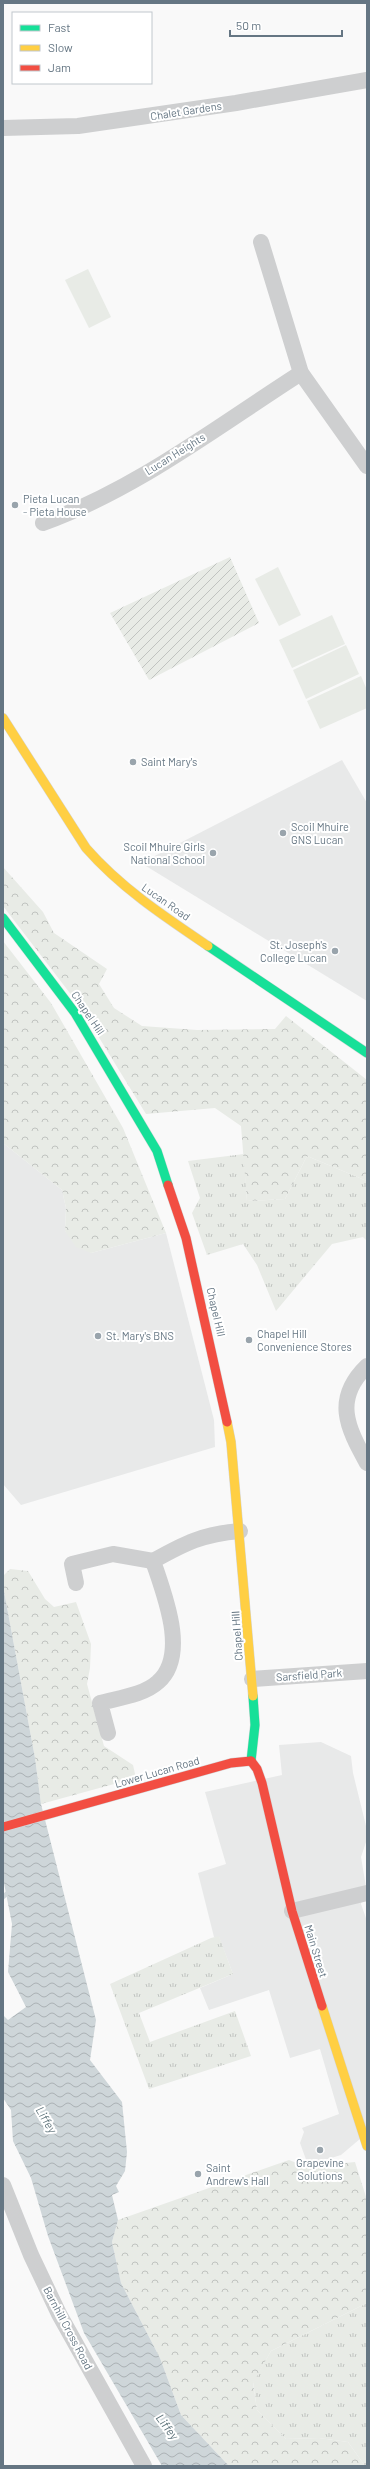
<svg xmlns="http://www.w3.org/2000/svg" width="370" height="2469" viewBox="0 0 370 2469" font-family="Barlow,sans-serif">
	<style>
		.built { fill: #e8e9e9 }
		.grass { fill: url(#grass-tufts) }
		.forest { fill: url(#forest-crowns) }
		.park { fill: #e8ebe6 }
		.garden { fill: url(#garden-furrows) }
		.water { fill: url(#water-waves) }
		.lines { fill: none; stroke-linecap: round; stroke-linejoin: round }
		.stream { stroke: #ced6d9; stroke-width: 4.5 }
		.fast-casing { stroke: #d5d6d7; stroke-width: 10 }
		.slow-casing { stroke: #d5d6d7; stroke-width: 10 }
		.jam-casing { stroke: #d5d6d7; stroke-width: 10 }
		.street { stroke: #cecfd0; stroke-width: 16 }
		.fast { stroke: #16e098; stroke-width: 9 }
		.slow { stroke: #ffcf43; stroke-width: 9 }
		.jam { stroke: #f24e42; stroke-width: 9 }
		.poi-dot { fill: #99a4ac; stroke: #fff; stroke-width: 1.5 }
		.labels { text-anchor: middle; stroke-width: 4; stroke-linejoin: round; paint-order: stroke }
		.street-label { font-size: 11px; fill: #657683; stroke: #fff }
		.poi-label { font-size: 11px; fill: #657683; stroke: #fff; text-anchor: start }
		.water-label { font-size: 12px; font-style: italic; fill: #60757c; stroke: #fff }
	</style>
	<defs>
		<pattern id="grass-tufts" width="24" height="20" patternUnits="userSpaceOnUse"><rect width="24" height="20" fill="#e8ebe6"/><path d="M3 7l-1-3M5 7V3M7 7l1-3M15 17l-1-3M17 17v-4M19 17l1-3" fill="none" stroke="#c0c3c0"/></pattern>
		<pattern id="forest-crowns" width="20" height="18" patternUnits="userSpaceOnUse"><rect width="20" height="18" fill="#e8ebe6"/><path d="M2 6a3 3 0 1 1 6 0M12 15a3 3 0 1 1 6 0" fill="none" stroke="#c0c3c0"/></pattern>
		<pattern id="garden-furrows" width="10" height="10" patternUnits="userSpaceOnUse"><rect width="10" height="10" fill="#e8ebe6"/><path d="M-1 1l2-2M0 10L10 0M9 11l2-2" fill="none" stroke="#c0c3c0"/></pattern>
		<pattern id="water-waves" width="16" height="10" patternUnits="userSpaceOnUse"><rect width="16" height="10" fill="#ced6d9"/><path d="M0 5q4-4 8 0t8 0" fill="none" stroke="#abb2b5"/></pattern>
	</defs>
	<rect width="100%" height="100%" fill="#f9f9f9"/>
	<g class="built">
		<polygon points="342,760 367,803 367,1001 141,863"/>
		<polygon points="3,1143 62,1190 66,1208 65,1231 91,1253 166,1233 214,1420 215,1447 21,1505 3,1484"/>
		<polygon points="321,1742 351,1756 353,1773 367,1830 367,1839 361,1857 366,1887 361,1904 367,1921 367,2133 341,2155 308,2165 300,2143 304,2132 302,2128 339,2114 320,2049 290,2058 269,1990 209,2010 200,1988 233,1974 219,1937 214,1937 198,1873 226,1864 205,1792 282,1775 279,1745"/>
	</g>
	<g class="grass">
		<polygon points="244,1154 247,1201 285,1199 307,1156 367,1181 367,1241 363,1237 332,1244 276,1311 257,1265 243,1244 207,1255 192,1213 200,1198 188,1161"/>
		<polygon points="219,1936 233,1974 139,2013 150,2042 235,2011 251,2056 149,2089 110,1984 211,1938"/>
		<polygon points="367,2303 367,2466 365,2466 348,2442 319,2438 286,2439 257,2410 253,2382 271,2351"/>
	</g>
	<g class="forest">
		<polygon points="3,867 43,912 54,933 107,969 99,984 114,1008 142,1026 197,1030 275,1029 286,1016 367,1080 367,1181 307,1156 285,1199 247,1201 241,1126 215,1108 146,1114 79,1005 3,906"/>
		<polygon points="3,941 51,1003 123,1128 166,1233 91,1253 76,1247 65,1231 66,1208 62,1190 3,1143"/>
		<polygon points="10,1569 28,1571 45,1599 54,1607 76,1602 91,1644 90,1668 87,1684 104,1746 133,1765 136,1778 41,1804 35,1758 3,1586 3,1576"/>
		<polygon points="289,2160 307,2167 355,2162 367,2200 367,2303 271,2351 253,2383 257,2410 286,2439 319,2438 348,2442 365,2466 229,2466 181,2415 160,2358 121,2283 112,2242 118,2220"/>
	</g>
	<g class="park">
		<polygon points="88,269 111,317 89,328 65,280"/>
		<polygon points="278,567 301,615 279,626 255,579"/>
		<polygon points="332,615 345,644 292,668 279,640"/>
		<polygon points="346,645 359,674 306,699 293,670"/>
		<polygon points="361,676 367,690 367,708 320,729 307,701"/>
	</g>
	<polygon class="garden" points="230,557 259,623 149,680 110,613"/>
	<polygon class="water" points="3,1586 35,1758 41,1804 96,2020 90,2060 122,2102 127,2152 125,2171 116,2186 119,2192 112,2195 118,2220 112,2242 121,2283 160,2358 181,2415 229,2466 162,2466 84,2333 48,2236 31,2178 13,2141 11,2110 3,2098 3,2015 8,2020 26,2007 8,1972 12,1924 3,1878"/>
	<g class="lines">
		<polyline class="stream" points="3,1897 11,1890"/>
		<g class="fast-casing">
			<g id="fast">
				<polyline points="3,918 75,1013 157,1151 168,1185"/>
				<polyline points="208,946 367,1053"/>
				<polyline points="251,1761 255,1725 253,1696"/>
			</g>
		</g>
		<g class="slow-casing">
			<g id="slow">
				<path d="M3 718 86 848C121 888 165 917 208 946"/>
				<polyline points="227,1422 231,1442 253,1696"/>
				<polyline points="322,2006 367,2146"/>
			</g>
		</g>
		<g class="jam-casing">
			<g id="jam">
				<polyline points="168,1185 186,1238 227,1422"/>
				<polyline points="251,1761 257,1769 262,1783 292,1911 322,2006"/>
				<polyline points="3,1827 231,1763 251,1761"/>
			</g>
		</g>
		<g class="street">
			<polyline points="3,128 78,126 236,103 367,80"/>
			<polyline points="261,242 301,373 367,466"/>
			<path d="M43 523C137 489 218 426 301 373"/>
			<path d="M367 1366C333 1399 347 1427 367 1463"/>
			<polyline points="76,1583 72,1564 113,1554 153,1561"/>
			<polyline points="252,1679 367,1671"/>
			<path d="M108 1733 100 1703C118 1698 144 1695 158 1682 189 1655 164 1594 153 1561 185 1543 203 1534 240 1531"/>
			<polyline points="292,1911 367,1893"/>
			<polyline points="3,2185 31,2255 59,2314 144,2466"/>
		</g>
		<use href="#fast" class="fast"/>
		<use href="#slow" class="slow"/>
		<use href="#jam" class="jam"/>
	</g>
	<g class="poi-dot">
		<circle cx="15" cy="505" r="4"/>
		<circle cx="133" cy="762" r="4"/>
		<circle cx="283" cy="833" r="4"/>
		<circle cx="213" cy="853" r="4"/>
		<circle cx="335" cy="951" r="4"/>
		<circle cx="98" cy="1336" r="4"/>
		<circle cx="249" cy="1340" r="4"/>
		<circle cx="320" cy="2150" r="4"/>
		<circle cx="198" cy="2174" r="4"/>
	</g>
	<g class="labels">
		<g class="street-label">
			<text transform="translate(186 111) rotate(-9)" y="4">Chalet Gardens</text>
			<text transform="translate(175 454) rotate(-32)" y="4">Lucan Heights</text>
			<text transform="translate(166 902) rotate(35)" y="4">Lucan Road</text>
			<text transform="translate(88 1013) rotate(56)" y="4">Chapel Hill</text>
			<text transform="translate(216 1312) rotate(77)" y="4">Chapel Hill</text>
			<text transform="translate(237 1636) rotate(-94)" y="4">Chapel Hill</text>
			<text transform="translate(309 1675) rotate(-4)" y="4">Sarsfield Park</text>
			<text transform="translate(157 1772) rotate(-16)" y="4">Lower Lucan Road</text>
			<text transform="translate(316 1951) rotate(73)" y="4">Main Street</text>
			<text transform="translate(68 2328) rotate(62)" y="4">Barnhill Cross Road</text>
		</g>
		<g class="poi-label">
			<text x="23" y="503">Pieta Lucan<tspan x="23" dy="13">- Pieta House</tspan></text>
			<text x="141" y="766">Saint Mary's</text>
			<text x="291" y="831">Scoil Mhuire<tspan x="291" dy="13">GNS Lucan</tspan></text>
			<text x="205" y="851" text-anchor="end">Scoil Mhuire Girls<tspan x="205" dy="13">National School</tspan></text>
			<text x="327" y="949" text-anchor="end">St. Joseph's<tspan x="327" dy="13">College Lucan</tspan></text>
			<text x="257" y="1338">Chapel Hill<tspan x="257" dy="13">Convenience Stores</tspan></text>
			<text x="106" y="1340">St. Mary's BNS</text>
			<text x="320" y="2167" text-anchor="middle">Grapevine<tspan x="320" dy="13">Solutions</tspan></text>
			<text x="206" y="2172">Saint<tspan x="206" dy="13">Andrew's Hall</tspan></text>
		</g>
		<g class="water-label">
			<text transform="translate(46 2120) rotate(59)" y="4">Liffey</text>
			<text transform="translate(167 2427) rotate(53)" y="4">Liffey</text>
		</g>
	</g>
	<rect width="370" height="2469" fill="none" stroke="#657683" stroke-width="8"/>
	<rect x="12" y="12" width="140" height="72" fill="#ffffff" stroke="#c1c8cd"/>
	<rect x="20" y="25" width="20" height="6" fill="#16e098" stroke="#c1c8cd"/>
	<text x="48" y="32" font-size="12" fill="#657683">Fast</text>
	<rect x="20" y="45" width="20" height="6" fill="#ffcf43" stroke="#c1c8cd"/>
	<text x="48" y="52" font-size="12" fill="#657683">Slow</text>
	<rect x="20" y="65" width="20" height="6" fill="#f24e42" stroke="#c1c8cd"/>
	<text x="48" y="72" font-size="12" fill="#657683">Jam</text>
	<path d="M230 30v6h112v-6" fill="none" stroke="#657683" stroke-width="2"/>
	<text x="236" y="30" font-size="12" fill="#657683" stroke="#ffffff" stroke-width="3" paint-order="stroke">50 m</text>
</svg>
